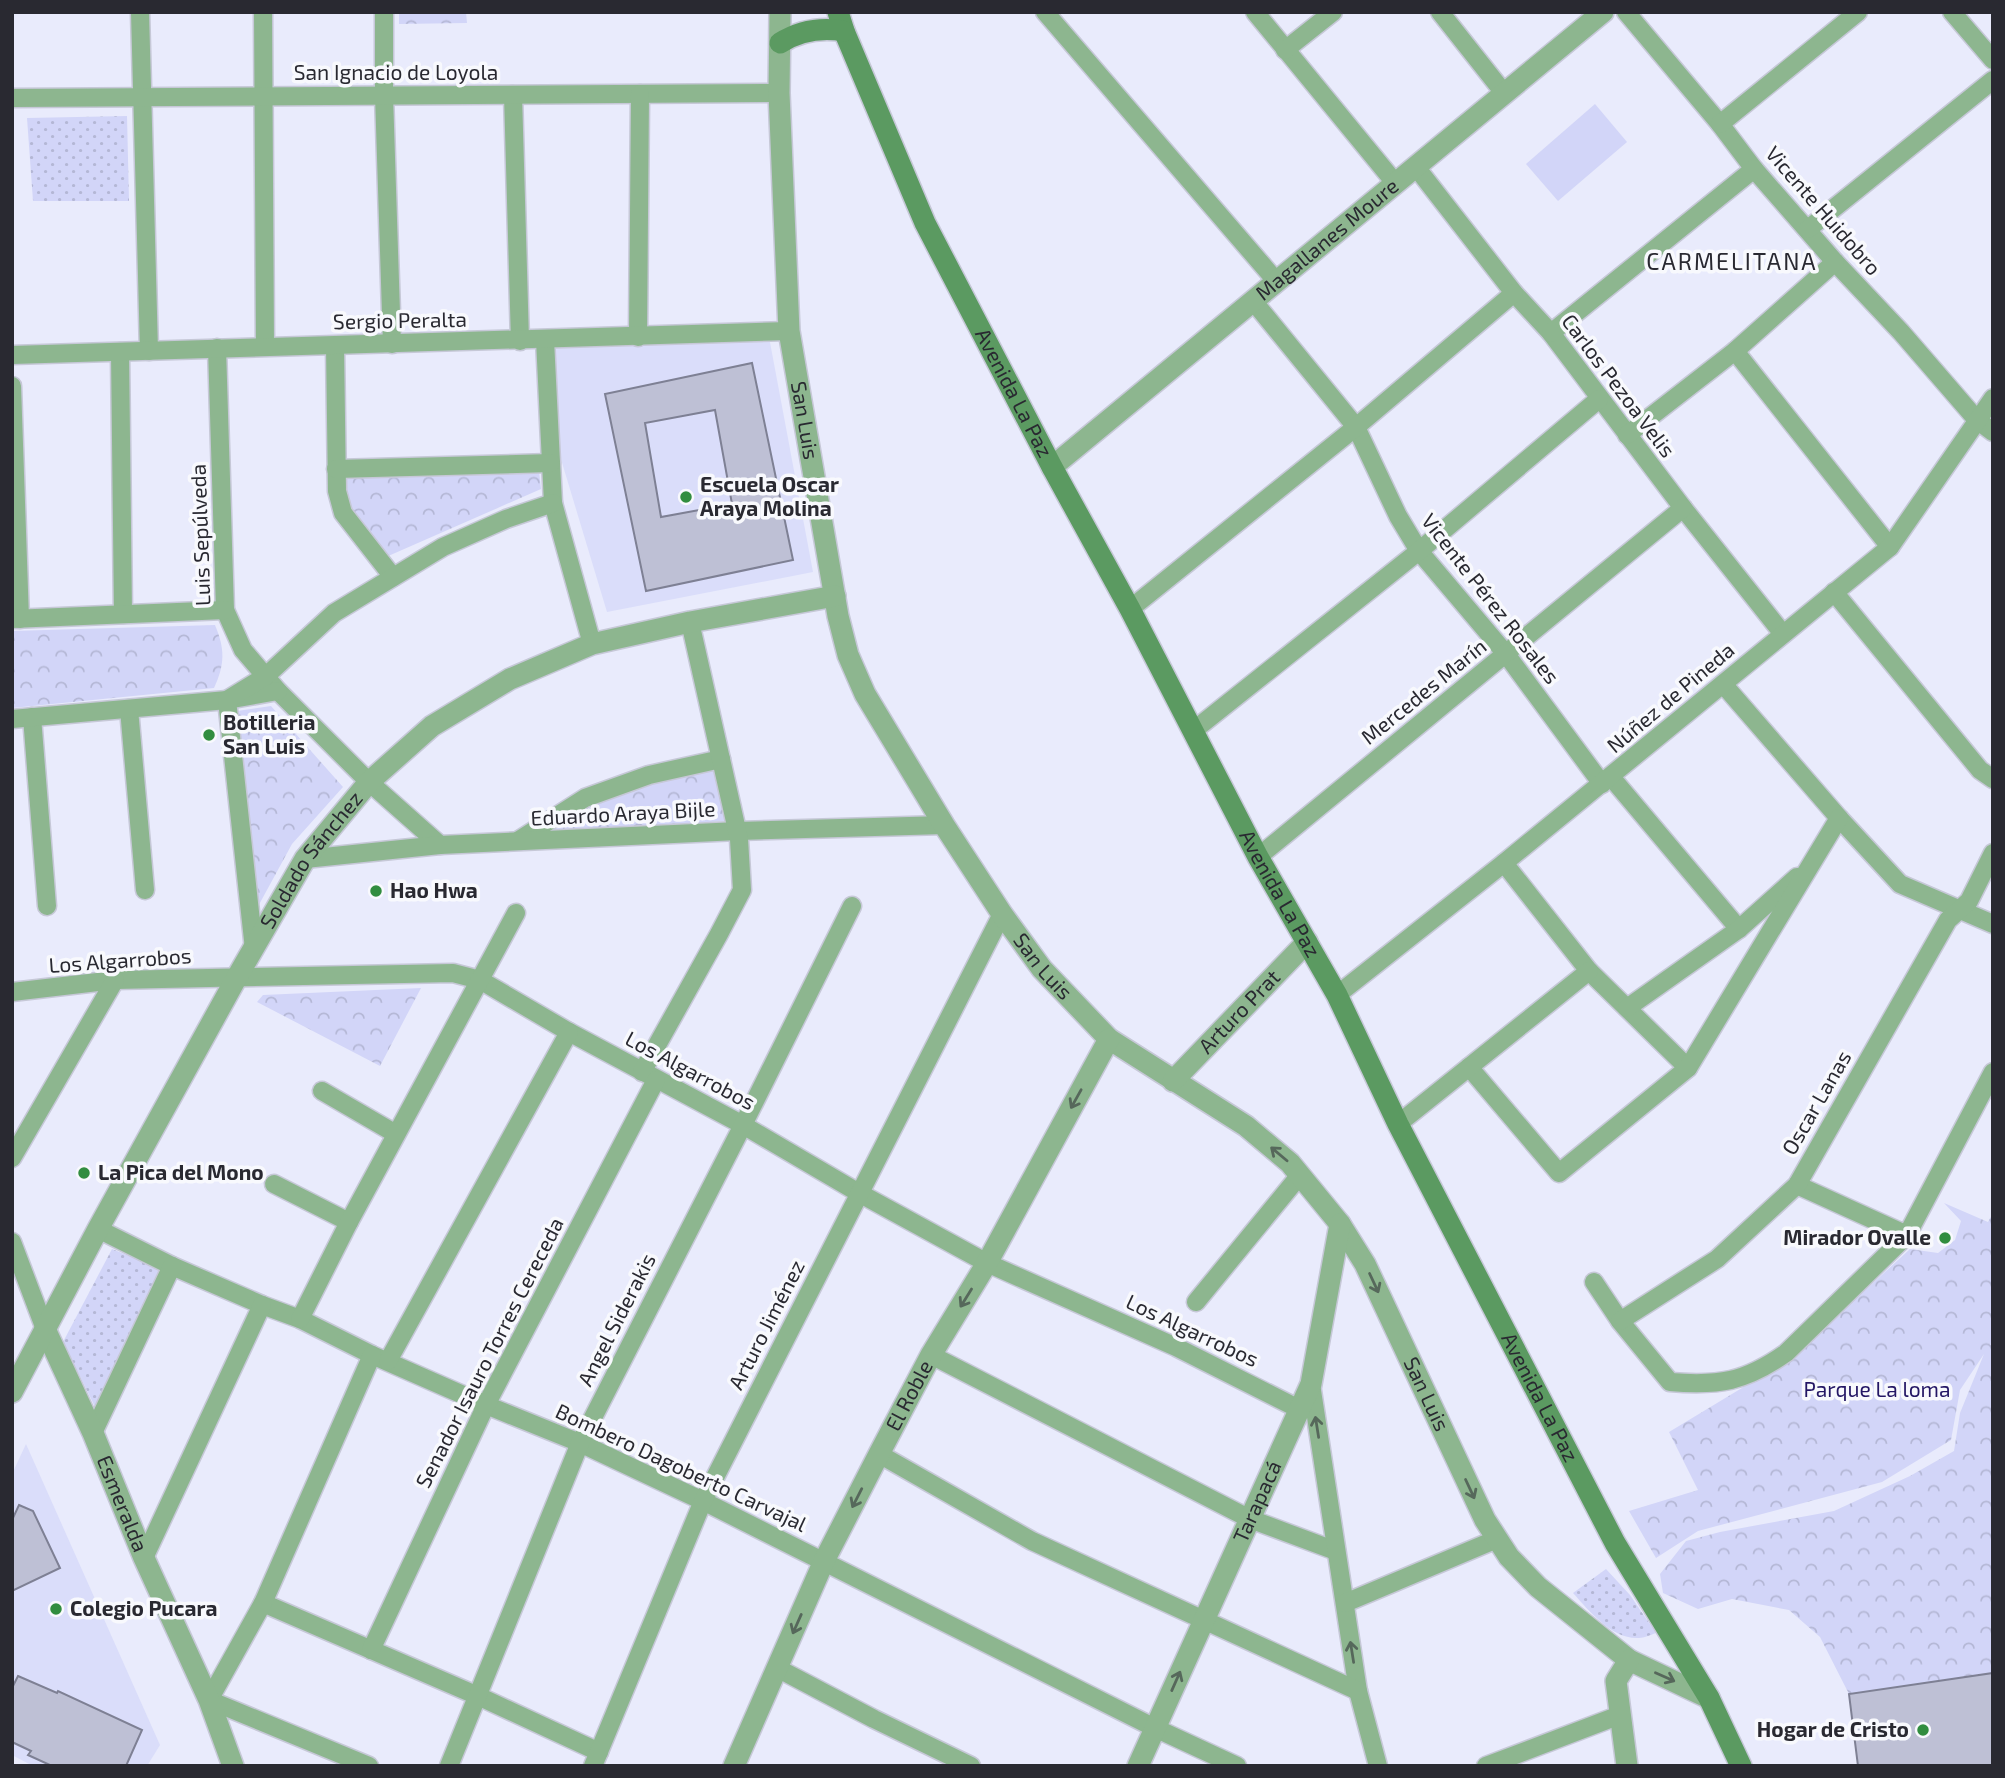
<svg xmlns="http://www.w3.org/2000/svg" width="2005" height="1778" viewBox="0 0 2005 1778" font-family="'Exo 2',sans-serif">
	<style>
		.built { fill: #daddfa }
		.grass { fill: url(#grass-dots) }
		.forest { fill: url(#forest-crowns) }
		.pitch { fill: #d2d5f8 }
		.building { fill: #bec0d5; stroke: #7e8094; stroke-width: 2; fill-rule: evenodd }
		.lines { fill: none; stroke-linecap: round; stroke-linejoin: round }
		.minor-casing { stroke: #c6c8d7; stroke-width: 21 }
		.tertiary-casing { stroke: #c6c8d7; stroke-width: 24 }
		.secondary-casing { stroke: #c6c8d7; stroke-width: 24 }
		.minor { stroke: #8db68f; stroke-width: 18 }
		.tertiary { stroke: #8db68f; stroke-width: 21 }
		.secondary { stroke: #5b9a61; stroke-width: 21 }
		.oneway { stroke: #56685b }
		.poi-dot { fill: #318d3f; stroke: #f8f9fd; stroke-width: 2.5 }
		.labels { text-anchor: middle; stroke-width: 7; stroke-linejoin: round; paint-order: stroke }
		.street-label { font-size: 21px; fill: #292931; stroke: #f8f9fd }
		.poi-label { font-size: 21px; font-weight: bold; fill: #292931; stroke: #f8f9fd; text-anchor: start }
		.park-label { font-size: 21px; fill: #241765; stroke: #f8f9fd }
		.neighbourhood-label { font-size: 23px; letter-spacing: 2px; fill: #292931; stroke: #f8f9fd }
	</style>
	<defs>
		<pattern id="grass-dots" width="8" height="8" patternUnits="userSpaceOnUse" patternTransform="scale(1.75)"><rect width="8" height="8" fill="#d2d5f8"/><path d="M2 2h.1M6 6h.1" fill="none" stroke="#b4b7d5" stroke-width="1.8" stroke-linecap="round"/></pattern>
		<pattern id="forest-crowns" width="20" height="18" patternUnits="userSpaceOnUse" patternTransform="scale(1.75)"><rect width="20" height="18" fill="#d2d5f8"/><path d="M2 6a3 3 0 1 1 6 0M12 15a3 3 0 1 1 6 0" fill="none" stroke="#b4b7d5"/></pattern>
	</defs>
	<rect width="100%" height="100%" fill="#e9ebfc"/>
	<g class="built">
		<polygon points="769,337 813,572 607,612 557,446 551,345"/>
		<polygon points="26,1444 160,1745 147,1766 33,1766 12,1755 12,1474"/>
	</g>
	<g class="grass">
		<polygon points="127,116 129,201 33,201 27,118"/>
		<polygon points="112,1249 164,1270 95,1407 63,1342"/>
		<path d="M1606 1569 1630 1595 1656 1633C1650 1635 1644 1638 1639 1638 1613 1640 1589 1611 1573 1593Z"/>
	</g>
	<g class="forest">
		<polygon points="399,12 466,12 467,23 399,24"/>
		<polygon points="539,471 541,489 386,557 346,503 346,475"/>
		<path d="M215 625C225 649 225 664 214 688L12 708V631Z"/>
		<polygon points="271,706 343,787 292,844 255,912 237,711"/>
		<polygon points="714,767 725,821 541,834 602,802 674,777"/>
		<polygon points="421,988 380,1066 257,1002 263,995"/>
		<polygon points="1944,1203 1988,1222 1993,1213 1993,1340 1990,1345 1993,1343 1993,1673 1849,1694 1820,1637 1789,1610 1732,1599 1698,1609 1663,1593 1660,1574 1686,1541 1720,1532 1834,1511 1910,1476 1954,1451 1960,1413 1984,1354 1960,1390 1951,1440 1882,1482 1698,1531 1656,1558 1629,1511 1698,1490 1669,1432 1790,1359 1910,1249 1938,1253 1955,1240 1961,1221"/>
	</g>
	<polygon class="pitch" points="1595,104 1627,142 1558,201 1526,164"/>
	<g class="building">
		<path d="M752 363 793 560 646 591 605 394ZM715 410 732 504 661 517 645 423Z"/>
		<polygon points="19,1505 33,1511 60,1568 12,1591 12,1520"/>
		<polygon points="1993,1673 1993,1766 1858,1766 1849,1694"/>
		<polygon points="18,1676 57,1693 58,1691 142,1730 126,1766 52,1766 28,1755 31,1751 12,1742 12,1688"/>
	</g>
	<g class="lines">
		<g class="minor-casing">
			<g id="minor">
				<polyline points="140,12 149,351"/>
				<polyline points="263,12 265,346"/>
				<polyline points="384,12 384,95 392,344"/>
				<polyline points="1045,12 1277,282"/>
				<polyline points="1255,12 1396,184"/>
				<polyline points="1440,12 1504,93"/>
				<polyline points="1626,12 1720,124 1754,169 1835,262 1901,332 1977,420 1993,432"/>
				<polyline points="1952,12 1993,60"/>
				<polyline points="1285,50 1333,12"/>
				<polyline points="513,95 520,341"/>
				<polyline points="12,98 779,93"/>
				<polyline points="1720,124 1858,12"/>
				<polyline points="1416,167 1514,293 1551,333 1683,508 1783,634"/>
				<polyline points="1808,229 1993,80"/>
				<polyline points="1254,302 1356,427 1398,516 1419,551 1506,654 1602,784"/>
				<polyline points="1551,333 1754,169"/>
				<polyline points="638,337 640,94"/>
				<polyline points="545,340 553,503 592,644"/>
				<polyline points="335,346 337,491 343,513 393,577"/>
				<polyline points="217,348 225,610 243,650 278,691 369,782 440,845"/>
				<polyline points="1735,351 1890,547"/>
				<polyline points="120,352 123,614"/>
				<polyline points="12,355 789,331"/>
				<polyline points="12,386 20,619"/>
				<polyline points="1627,435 1735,351 1835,262"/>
				<polyline points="336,469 551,463"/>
				<polyline points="1834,592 1980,770 1993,779"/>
				<polyline points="1130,609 1356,427 1514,293"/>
				<polyline points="12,619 225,610"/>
				<polyline points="1723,684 1839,818 1900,884 1993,924"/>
				<polyline points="129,709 145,890"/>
				<polyline points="32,717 47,906"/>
				<polyline points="12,719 227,700 278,691"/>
				<polyline points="1193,731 1419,551 1599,399"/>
				<polyline points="1611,777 1739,929"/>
				<polyline points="519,840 585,798 649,775 721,759"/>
				<polyline points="1258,857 1683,508"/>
				<polyline points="305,859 440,845 738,831 944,825"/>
				<polyline points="1504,863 1589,971 1688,1068"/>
				<polyline points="254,949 227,700 266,676 334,613 443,547 506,519 553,503"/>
				<polyline points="12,992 115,980 453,973 480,980 569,1032 743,1125 859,1193 987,1263 1176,1347 1299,1409"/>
				<polyline points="1337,995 1504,863 1890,547 1993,398"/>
				<polyline points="1627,1008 1739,929 1797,877"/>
				<polyline points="1469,1067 1559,1173 1688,1068 1839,818"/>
				<polyline points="642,1072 719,934 742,890 739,839 690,622"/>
				<polyline points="322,1091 396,1134"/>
				<polyline points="1398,1124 1589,971"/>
				<polyline points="12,1158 115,980"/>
				<polyline points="274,1184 349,1222"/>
				<polyline points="1797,1185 1907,1235"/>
				<polyline points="98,1229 172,1266 262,1305 300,1319 372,1355 486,1405 580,1443 703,1501 1155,1728 1237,1766"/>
				<polyline points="12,1242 45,1329"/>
				<path d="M1594 1282 1620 1321 1670 1382C1719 1386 1745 1382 1786 1353L1907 1235 1993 1072"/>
				<polyline points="1196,1302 1300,1175"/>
				<polyline points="300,1319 349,1222 516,913"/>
				<polyline points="1620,1321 1717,1259 1797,1185 1948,920 1969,901 1993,853"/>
				<polyline points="931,1355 1250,1519 1336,1551"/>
				<polyline points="388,1361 569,1032"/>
				<polyline points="1311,1384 1358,1691 1378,1766"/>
				<polyline points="93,1433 172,1266"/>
				<polyline points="879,1454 1032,1541 1358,1691"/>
				<polyline points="144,1558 262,1305"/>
				<polyline points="263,1603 478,1696 599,1752"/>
				<polyline points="1345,1603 1497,1539"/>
				<polyline points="371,1650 486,1405 656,1080"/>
				<polyline points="777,1668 874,1719 971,1766"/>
				<polyline points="369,1766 209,1700 263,1603 372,1355"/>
				<polyline points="449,1766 580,1443 743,1125 852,906"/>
				<polyline points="593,1766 703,1501 1002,914"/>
				<polyline points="1486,1766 1620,1715"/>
			</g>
		</g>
		<g class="tertiary-casing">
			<g id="tertiary">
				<path id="s1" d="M780 12 779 93 789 331 838 616 848 655 865 694 944 825 1002 914 1042 969 1109 1039 1246 1126 1290 1163 1340 1224 1365 1264 1485 1520 1509 1557 1538 1587 1629 1660 1709 1698"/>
				<path id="s2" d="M1052 467 1603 12"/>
				<path id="s3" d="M1173 1081 1307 942"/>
				<path id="s4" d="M45 1329 93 1433 144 1558 209 1700 233 1766"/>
				<path id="s5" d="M12 1392 98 1229 237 977 305 859 369 782 432 726 510 679 592 644 690 622 835 596"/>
				<path id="s6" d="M734 1766 824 1561 879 1454 931 1355 987 1263 1109 1039"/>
				<path id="s7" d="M1138 1766 1311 1384 1340 1224"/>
				<polyline points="1627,1766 1616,1681 1629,1660"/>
			</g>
		</g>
		<g class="secondary-casing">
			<g id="secondary">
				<path id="s8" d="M838 12 844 31 925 223 1052 467 1130 609 1258 857 1337 995 1398 1124 1615 1543 1709 1698 1741 1766"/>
				<path d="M780 43C799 31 820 27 844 31"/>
			</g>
		</g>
		<use href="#minor" class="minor"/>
		<use href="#tertiary" class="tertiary"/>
		<use href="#secondary" class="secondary"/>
	</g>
	<defs><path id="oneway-shaft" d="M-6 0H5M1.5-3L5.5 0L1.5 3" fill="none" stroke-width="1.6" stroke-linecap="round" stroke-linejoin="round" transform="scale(1.75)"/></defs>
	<g class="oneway">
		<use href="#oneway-shaft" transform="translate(1076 1099) rotate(119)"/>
		<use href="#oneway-shaft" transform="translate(1279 1154) rotate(-140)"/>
		<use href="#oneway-shaft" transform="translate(1374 1283) rotate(65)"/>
		<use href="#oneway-shaft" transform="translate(966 1298) rotate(122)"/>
		<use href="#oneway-shaft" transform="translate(1317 1427) rotate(-99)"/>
		<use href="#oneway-shaft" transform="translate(1470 1489) rotate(65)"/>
		<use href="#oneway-shaft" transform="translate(857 1498) rotate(117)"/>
		<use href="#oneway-shaft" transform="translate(797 1624) rotate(114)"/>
		<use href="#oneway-shaft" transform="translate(1352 1652) rotate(-99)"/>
		<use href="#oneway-shaft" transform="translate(1665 1677) rotate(24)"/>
		<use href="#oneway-shaft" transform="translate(1176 1681) rotate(-66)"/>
	</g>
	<g class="poi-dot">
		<circle cx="686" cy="497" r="7"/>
		<circle cx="209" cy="735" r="7"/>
		<circle cx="376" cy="891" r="7"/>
		<circle cx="84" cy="1173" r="7"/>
		<circle cx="1945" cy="1238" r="7"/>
		<circle cx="56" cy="1609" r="7"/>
		<circle cx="1923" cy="1730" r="7"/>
	</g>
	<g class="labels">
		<g class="street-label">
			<text x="396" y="80">San Ignacio de Loyola</text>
			<text transform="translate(1823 211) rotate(49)" y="7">Vicente Huidobro</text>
			<text dy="7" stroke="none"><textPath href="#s2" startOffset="357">Magallanes Moure</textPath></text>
			<text transform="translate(400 321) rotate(-1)" y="7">Sergio Peralta</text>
			<text transform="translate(1618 386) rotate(53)" y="7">Carlos Pezoa Velis</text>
			<text dy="7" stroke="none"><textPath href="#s8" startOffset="420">Avenida La Paz</textPath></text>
			<text dy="7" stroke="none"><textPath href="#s1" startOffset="410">San Luis</textPath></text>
			<text transform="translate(201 535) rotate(-92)" y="7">Luis Sepúlveda</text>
			<text transform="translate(1490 599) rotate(52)" y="7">Vicente Pérez Rosales</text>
			<text transform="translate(1424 692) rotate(-39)" y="7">Mercedes Marín</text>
			<text transform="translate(1671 698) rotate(-40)" y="7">Núñez de Pineda</text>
			<text transform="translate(623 814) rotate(-3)" y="7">Eduardo Araya Bijle</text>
			<text dy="7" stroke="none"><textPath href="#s5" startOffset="611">Soldado Sánchez</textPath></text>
			<text dy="7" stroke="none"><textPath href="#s8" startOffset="987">Avenida La Paz</textPath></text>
			<text transform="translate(120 961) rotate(-4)" y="7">Los Algarrobos</text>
			<text dy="7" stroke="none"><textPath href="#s1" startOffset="1017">San Luis</textPath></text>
			<text dy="7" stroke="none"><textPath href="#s3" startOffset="96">Arturo Prat</textPath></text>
			<text transform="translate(690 1071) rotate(28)" y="7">Los Algarrobos</text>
			<text transform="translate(1817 1103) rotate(-60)" y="7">Oscar Lanas</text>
			<text transform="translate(617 1320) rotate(-63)" y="7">Angel Siderakis</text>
			<text transform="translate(767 1325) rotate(-63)" y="7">Arturo Jiménez</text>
			<text transform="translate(1192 1331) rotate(25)" y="7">Los Algarrobos</text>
			<text transform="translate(490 1353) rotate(-63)" y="7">Senador Isauro Torres Cereceda</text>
			<text dy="7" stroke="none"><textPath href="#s1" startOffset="1605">San Luis</textPath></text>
			<text dy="7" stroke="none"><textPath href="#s6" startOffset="410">El Roble</textPath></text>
			<text dy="7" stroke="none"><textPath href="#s8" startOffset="1554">Avenida La Paz</textPath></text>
			<text transform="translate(681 1468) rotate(25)" y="7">Bombero Dagoberto Carvajal</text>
			<text dy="7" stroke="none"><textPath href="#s7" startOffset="290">Tarapacá</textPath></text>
			<text dy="7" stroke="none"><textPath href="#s4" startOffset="191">Esmeralda</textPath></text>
		</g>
		<g class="poi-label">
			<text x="700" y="492">Escuela Oscar<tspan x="700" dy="24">Araya Molina</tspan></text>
			<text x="223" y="730">Botilleria<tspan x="223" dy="24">San Luis</tspan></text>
			<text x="390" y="898">Hao Hwa</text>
			<text x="98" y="1180">La Pica del Mono</text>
			<text x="1931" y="1245" text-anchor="end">Mirador Ovalle</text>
			<text x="70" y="1616">Colegio Pucara</text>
			<text x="1909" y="1737" text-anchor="end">Hogar de Cristo</text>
		</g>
		<g class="park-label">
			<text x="1877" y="1397">Parque La loma</text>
		</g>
		<g class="neighbourhood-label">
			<text x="1732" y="270">CARMELITANA</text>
		</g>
	</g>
	<rect width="2005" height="1778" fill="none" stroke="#292931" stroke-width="28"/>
</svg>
